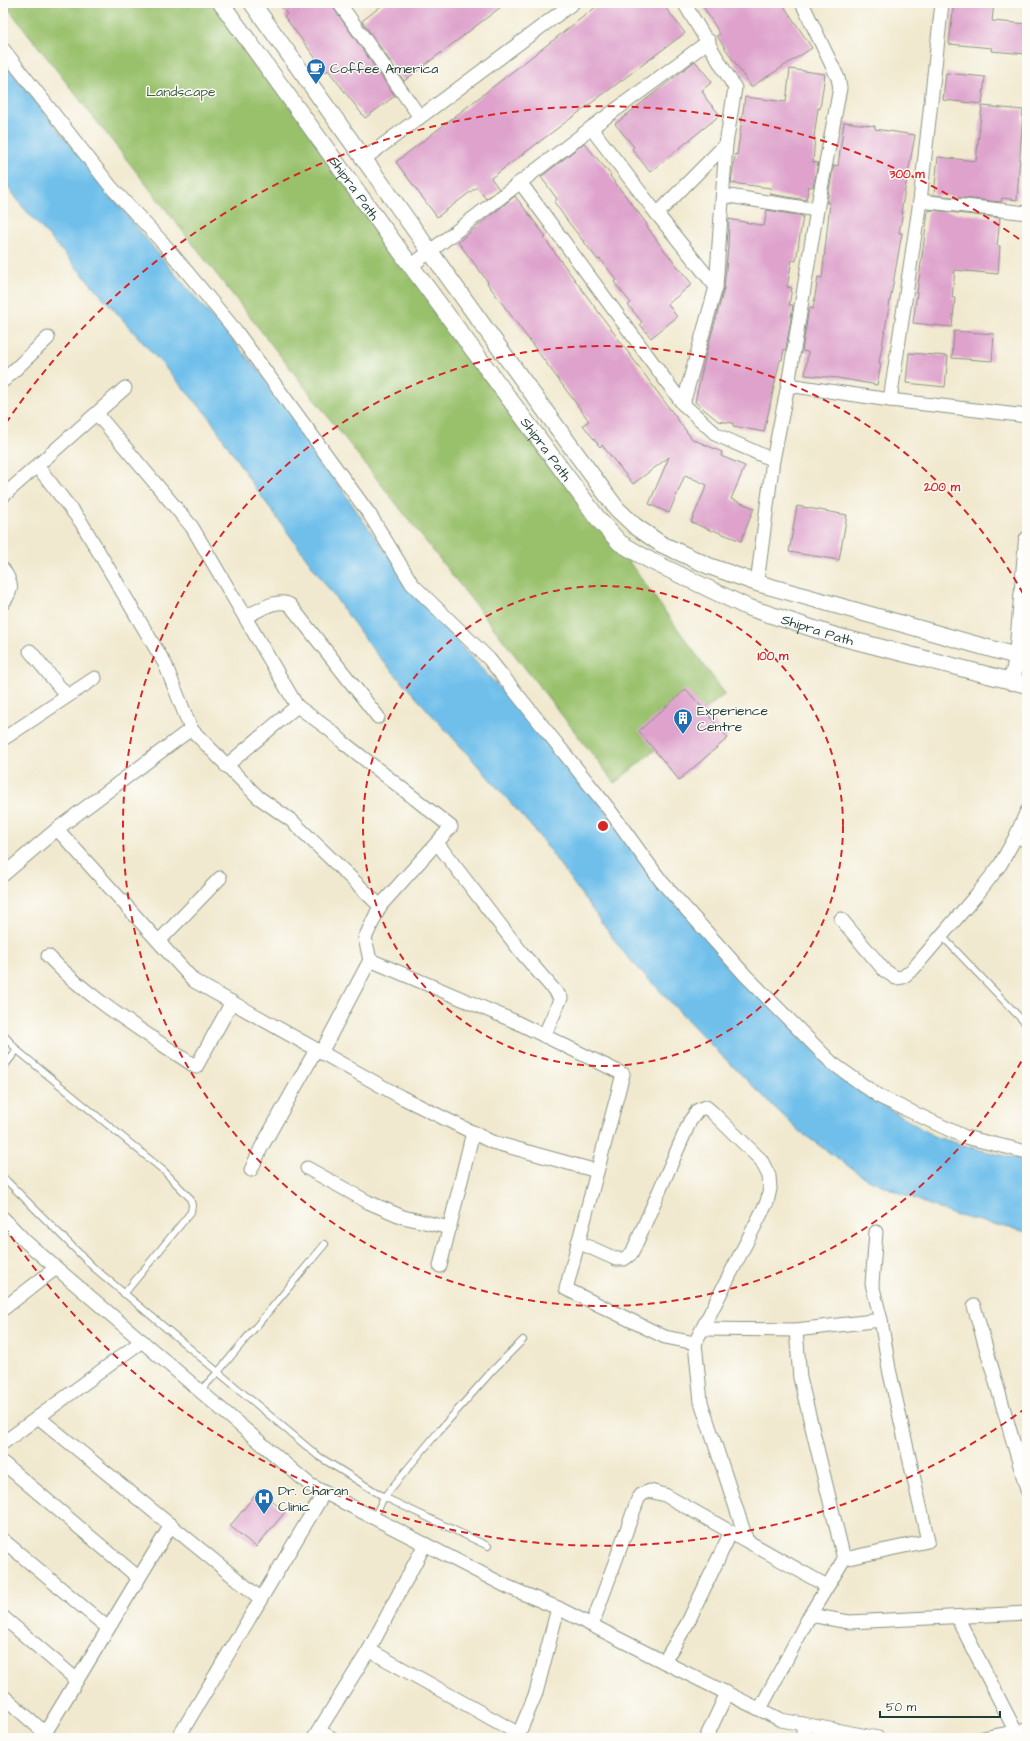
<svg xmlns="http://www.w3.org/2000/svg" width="1030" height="1741" viewBox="0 0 1030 1741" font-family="'Architects Daughter',sans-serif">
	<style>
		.green { fill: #99c16c; stroke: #5c7f50 }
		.water { fill: #70bfeb; stroke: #487e90 }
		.building { fill: #dea2cc }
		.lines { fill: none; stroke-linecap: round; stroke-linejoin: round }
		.service-casing { stroke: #889382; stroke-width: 8 }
		.minor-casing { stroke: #889382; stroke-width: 15 }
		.tertiary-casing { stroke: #889382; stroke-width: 18 }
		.service { stroke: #fff; stroke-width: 6 }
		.minor { stroke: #fff; stroke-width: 13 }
		.tertiary { stroke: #fff; stroke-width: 16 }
		.ring { fill: none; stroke: #d62828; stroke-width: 2; stroke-dasharray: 7 5 }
		.labels { text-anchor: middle; stroke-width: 3; stroke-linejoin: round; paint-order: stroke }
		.poi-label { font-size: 14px; fill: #1f3d34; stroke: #fdfcf7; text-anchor: start }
		.park-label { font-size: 14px; fill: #3e5e42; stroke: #fdfcf7 }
		.street-label { font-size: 14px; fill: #1f3d34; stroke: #fdfcf7 }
		.centre { fill: #d62828; stroke: #fdfcf7; stroke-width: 2 }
		.ring-label { font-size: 12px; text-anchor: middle; font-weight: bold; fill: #d62828; stroke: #fdfcf7; stroke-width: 3; stroke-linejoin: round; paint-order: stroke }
	</style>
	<rect width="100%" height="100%" fill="#fdfcf7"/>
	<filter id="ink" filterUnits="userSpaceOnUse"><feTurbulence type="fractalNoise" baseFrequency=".025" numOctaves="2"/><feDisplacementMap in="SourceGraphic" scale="8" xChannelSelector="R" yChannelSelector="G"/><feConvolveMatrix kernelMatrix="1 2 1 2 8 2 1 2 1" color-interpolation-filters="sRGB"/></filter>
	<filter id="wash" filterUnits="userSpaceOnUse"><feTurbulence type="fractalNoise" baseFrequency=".012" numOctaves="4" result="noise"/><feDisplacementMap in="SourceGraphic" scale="16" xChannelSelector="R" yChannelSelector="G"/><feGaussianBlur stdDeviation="0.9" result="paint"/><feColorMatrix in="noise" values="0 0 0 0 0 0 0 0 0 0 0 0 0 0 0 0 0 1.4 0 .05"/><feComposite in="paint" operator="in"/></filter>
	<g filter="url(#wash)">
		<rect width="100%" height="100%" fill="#f1e9cf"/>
		<polygon class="green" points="4,3 223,3 725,694 674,734 615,783"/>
		<polygon class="water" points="3,61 168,266 271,385 362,519 436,619 565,759 683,909 853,1086 933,1136 984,1151 1027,1161 1027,1232 954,1215 865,1178 799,1131 716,1050 623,952 537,833 473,760 374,651 254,486 209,417 22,206 3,179"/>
		<g id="blocks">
			<g class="building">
				<polygon points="278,3 330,3 395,96 365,118 328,70 326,72 284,16 287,14"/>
				<polygon points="385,3 506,3 404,81 362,21"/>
				<polygon points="601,3 662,3 685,33 491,178 499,189 486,199 477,187 437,217 396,162"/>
				<polygon points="701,3 782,3 812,48 751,87 717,36 720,34"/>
				<polygon points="954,3 994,3 992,21 1027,24 1027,54 991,51 992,48 949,44"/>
				<polygon points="695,61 712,82 702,90 707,100 720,115 650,172 632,149 634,147 615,124"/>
				<polygon points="790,69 825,74 820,109 818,108 814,137 815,137 813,162 818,163 813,187 809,186 806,200 770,194 771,188 731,183 735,154 737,155 745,97 786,102"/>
				<polygon points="946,73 985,77 982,104 943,100"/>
				<polygon points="982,106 1023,110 1017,200 1002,198 1001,202 934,195 938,157 976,161"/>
				<polygon points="844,122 875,126 875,129 915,135 901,212 903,212 899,233 902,233 879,363 881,364 877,385 838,378 805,375 808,352 802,351 809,308 813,309 818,277 822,278 830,203 827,203 829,190 834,165 838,166"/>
				<polygon points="584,143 611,175 610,176 647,224 646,225 660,245 692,284 668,304 677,317 651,338 640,324 642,322 628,305 631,303 614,282 617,280 600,259 598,260 569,223 554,202 557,199 541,177"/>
				<polygon points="515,196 546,237 544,238 692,439 722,452 721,456 745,466 731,499 754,508 741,541 713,530 712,531 691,522 707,485 685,475 669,513 649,504 669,457 633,484 602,445 600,447 583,425 589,421 487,283 488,282 458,242"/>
				<polygon points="767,210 803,216 796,261 792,260 787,287 792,288 789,305 793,305 786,349 784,349 782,360 780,360 764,432 733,426 733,423 718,421 695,402 706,354 724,289 728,248 729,219 764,226"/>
				<polygon points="932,210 1000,218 997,246 1000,246 998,274 955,270 952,298 955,298 952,327 913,323 928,211"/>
				<polygon points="954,331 994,334 992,361 952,358"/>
				<polygon points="909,353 948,356 945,387 906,383"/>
				<polygon points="797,506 847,515 839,560 789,552"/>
				<polygon points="686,689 728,738 679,780 639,731"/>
				<polygon points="259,1490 285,1512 256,1547 230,1526"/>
			</g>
		</g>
	</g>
	<g filter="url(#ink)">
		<use href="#blocks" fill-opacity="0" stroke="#889382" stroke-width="1"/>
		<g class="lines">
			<g class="service-casing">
				<g id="service">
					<polyline points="1015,838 1027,846"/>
					<polyline points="942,936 1027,1025"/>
					<polyline points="3,1034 17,1050 164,1171 190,1198 192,1205 191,1212 124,1294"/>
					<polyline points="3,1068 17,1050"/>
					<polyline points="3,1177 93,1267 318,1456 384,1497 488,1546"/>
					<polyline points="200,1391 218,1372 325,1244"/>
					<polyline points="374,1518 384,1497 438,1432 492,1371 523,1340"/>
				</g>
			</g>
			<g class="minor-casing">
				<g id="minor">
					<polyline points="339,3 420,117"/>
					<polyline points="3,49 111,187 163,243 236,331 370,515 412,584 489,659 608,808 661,881 745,975 832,1063 880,1097 965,1137 1027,1152"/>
					<polyline points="591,128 657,214"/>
					<polyline points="364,159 573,3"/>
					<polyline points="520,182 683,404 717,435 773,460"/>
					<polyline points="723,195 817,210"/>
					<polyline points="920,201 1027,213"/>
					<polyline points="411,266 591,128 709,41"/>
					<polyline points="716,287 657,214 726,144"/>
					<polyline points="3,381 48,338"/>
					<polyline points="788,385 890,400 1027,416"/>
					<polyline points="890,400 920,201 942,3"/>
					<polyline points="683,404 716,287 726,144 735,88 684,3"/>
					<polyline points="97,414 192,527 297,706 330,730 344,743 451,827 380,906"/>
					<polyline points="38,467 81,522 165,664 191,729 258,797 292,821 380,906 365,938 370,960 321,1053"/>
					<polyline points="3,496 125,388"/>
					<path d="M3 569C12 583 14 589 3 603"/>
					<polyline points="757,583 773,460 788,385 817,210 840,88 838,78 802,3"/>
					<path d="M245 617C257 612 277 597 290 605L378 717"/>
					<polyline points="30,651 67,696"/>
					<polyline points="3,739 95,678"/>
					<polyline points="226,766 297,706"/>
					<polyline points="57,829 194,981 401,1097 492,1142 597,1171"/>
					<polyline points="437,843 522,953 561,998 544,1036"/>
					<polyline points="3,875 57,829 191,729"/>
					<polyline points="841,919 884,970 896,978 903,977 913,969 979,892 1000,865 1015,838 1027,811"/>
					<polyline points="159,941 220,878"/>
					<path d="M48 956C90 1000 146 1033 196 1067L232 1002"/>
					<polyline points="370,960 514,1021 623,1074 566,1289 665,1337 695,1343 701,1402 747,1541"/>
					<polyline points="307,1168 368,1202 403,1217 450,1228"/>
					<polyline points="251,1170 261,1148 316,1050"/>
					<polyline points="3,1218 26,1242 310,1485 508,1587 558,1608 664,1662 781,1720 878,1738"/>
					<polyline points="578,1242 616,1259 624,1259 632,1253 690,1121 698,1110 706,1107 712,1112 761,1160 769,1176 770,1189 767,1202 695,1343"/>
					<polyline points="440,1266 473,1132"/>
					<polyline points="974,1306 1027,1490"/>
					<polyline points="3,1309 56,1268"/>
					<polyline points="702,1329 796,1330 881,1320"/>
					<polyline points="796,1330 800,1378 844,1559 810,1615"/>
					<polyline points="38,1417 261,1599"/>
					<polyline points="3,1443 142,1341"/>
					<polyline points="3,1463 139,1578"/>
					<polyline points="3,1540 108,1628"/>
					<polyline points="844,1559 928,1541 889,1369 881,1320 872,1284 876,1232"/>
					<polyline points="3,1617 77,1680"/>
					<polyline points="957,1617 1016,1732"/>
					<polyline points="592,1625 638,1499 642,1494 650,1491 665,1495 827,1586"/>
					<polyline points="369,1650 519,1734"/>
					<polyline points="664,1662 687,1624 731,1532"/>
					<polyline points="3,1696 45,1733"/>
					<polyline points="760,1709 810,1615 849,1622 1027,1613"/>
					<polyline points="319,1731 332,1738"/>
					<polyline points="42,1738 171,1525"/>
					<polyline points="178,1738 324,1493"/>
					<polyline points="314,1738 369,1650 425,1544"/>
					<polyline points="517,1738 536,1693 558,1608"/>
					<polyline points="706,1738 727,1693"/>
					<polyline points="803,1738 803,1724"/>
					<polyline points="983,1738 1027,1730"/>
				</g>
			</g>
			<g class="tertiary-casing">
				<g id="tertiary">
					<path id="s1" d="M221 3 411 266 599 520 620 543 651 561 747 607 836 636 1027 685"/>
					<path d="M252 3C374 172 493 342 617 509L635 526 661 544 709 566 757 583 1027 659"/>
					<polyline points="1012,682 1017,657 1027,540"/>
				</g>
			</g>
			<use href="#service" class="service"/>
			<use href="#minor" class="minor"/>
			<use href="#tertiary" class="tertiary"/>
		</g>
	</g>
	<g class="ring">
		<circle cx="603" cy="826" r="240"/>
		<path d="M1027 1051A480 480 0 1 1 1027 601"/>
		<path d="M1026 1408A720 720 0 0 1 6 1229M6 423A720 720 0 0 1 1026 244"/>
	</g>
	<defs>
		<g id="cafe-pin" transform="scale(1)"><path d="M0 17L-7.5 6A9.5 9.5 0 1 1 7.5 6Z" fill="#1f6fb2" stroke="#fdfcf7"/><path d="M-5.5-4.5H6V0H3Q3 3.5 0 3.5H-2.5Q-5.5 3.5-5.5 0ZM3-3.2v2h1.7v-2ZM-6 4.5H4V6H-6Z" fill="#fff"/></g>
		<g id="building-pin" transform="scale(1)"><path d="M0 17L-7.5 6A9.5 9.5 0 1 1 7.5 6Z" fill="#1f6fb2" stroke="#fdfcf7"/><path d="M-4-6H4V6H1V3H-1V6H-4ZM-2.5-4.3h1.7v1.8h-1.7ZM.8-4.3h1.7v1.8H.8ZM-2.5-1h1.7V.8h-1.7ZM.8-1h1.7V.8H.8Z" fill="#fff"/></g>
		<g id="hospital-pin" transform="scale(1)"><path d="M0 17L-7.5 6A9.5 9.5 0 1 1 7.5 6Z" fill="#1f6fb2" stroke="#fdfcf7"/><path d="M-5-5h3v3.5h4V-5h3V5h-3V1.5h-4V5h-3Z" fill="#fff"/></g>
	</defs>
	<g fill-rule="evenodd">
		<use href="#cafe-pin" x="316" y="68"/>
		<use href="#building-pin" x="683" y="718"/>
		<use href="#hospital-pin" x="264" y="1498"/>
	</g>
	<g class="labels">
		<g class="poi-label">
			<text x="330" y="73">Coffee America</text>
			<text x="697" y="715">Experience<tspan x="697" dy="16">Centre</tspan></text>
			<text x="278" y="1495">Dr. Charan<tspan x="278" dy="16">Clinic</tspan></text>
		</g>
		<g class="park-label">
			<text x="181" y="96">Landscape</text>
		</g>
		<g class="street-label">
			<text dy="5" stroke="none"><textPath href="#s1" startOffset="228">Shipra Path</textPath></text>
			<text dy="5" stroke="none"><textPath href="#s1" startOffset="552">Shipra Path</textPath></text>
			<text dy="5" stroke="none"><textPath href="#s1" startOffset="888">Shipra Path</textPath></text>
		</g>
	</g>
	<circle cx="603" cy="826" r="6" class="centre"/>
	<g class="ring-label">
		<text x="907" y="178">300 m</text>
		<text x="942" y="491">200 m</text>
		<text x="773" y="660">100 m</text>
	</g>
	<rect width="1030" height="1741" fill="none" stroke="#fdfcf7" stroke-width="16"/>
	<path d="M880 1711v6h120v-6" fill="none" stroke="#1f3d34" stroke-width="2"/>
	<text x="886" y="1711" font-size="12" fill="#1f3d34" stroke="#fdfcf7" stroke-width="3" paint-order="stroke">50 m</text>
</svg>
